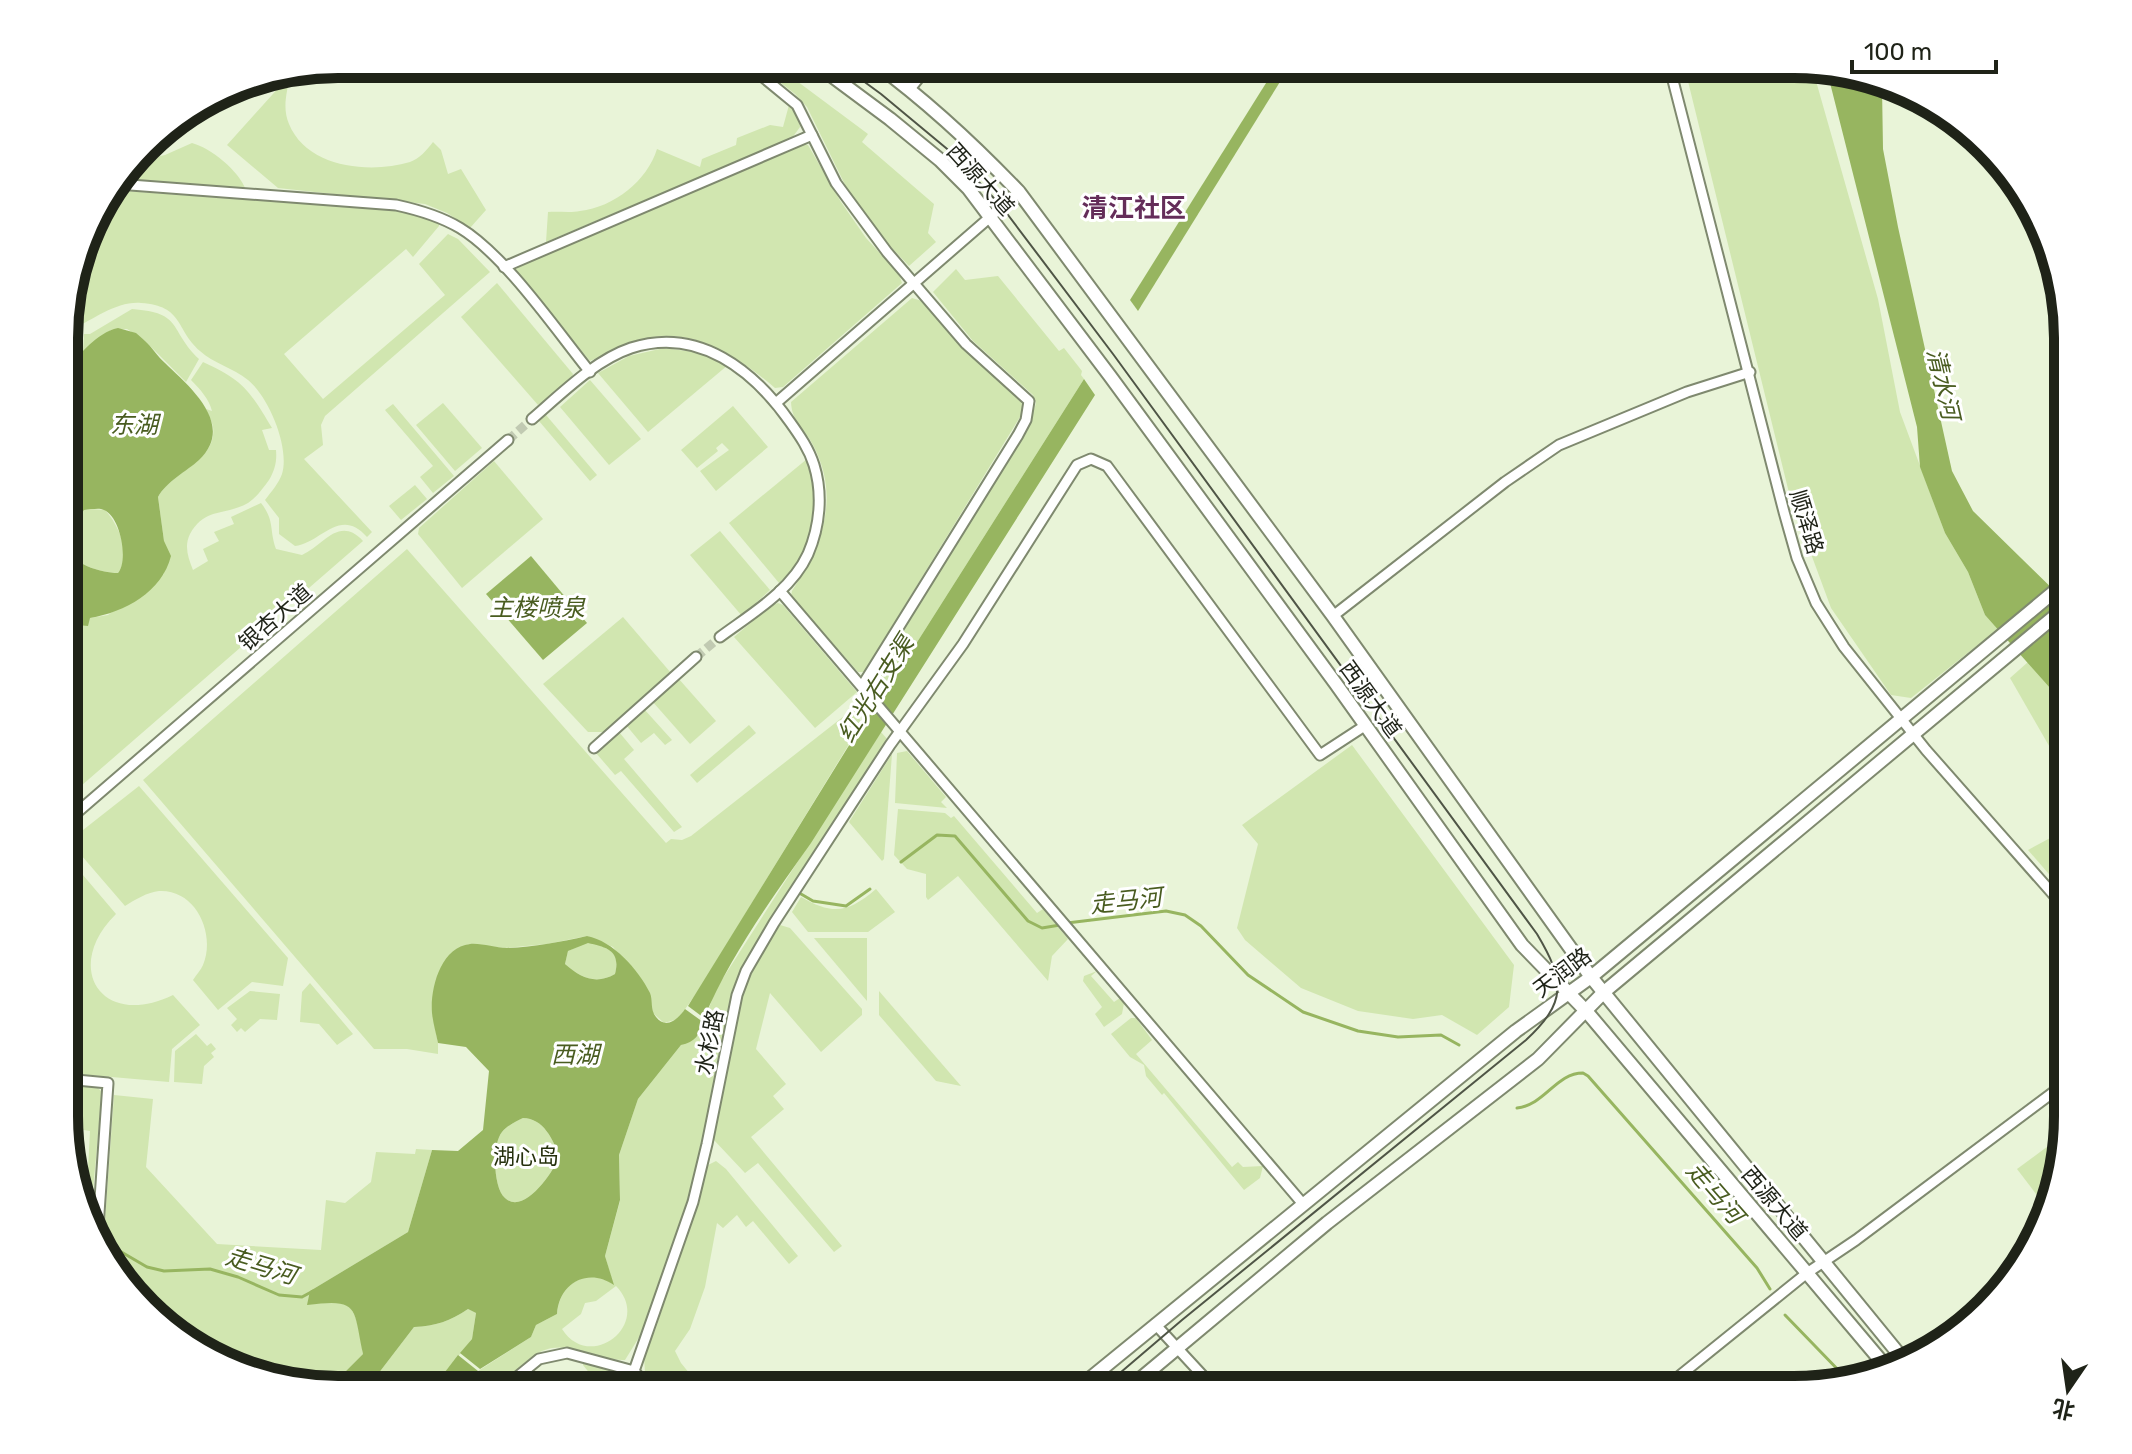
<svg xmlns="http://www.w3.org/2000/svg" width="2132" height="1454" viewBox="0 0 2132 1454" font-family="Rubik,'Noto Sans SC',sans-serif">
	<style>
		.green { fill: #d1e6b0; fill-rule: evenodd }
		.water { fill: #97b560; fill-rule: evenodd }
		.lines { fill: none; stroke-linecap: round; stroke-linejoin: round }
		.stream { stroke: #97b560; stroke-width: 3 }
		.minor-tunnel { stroke: #c1cab2; stroke-width: 9; stroke-dasharray: 9 4.5; stroke-linecap: butt }
		.minor-casing { stroke: #7f896f; stroke-width: 13 }
		.major-casing { stroke: #7f896f; stroke-width: 16 }
		.minor { stroke: #fff; stroke-width: 9 }
		.major { stroke: #fff; stroke-width: 12 }
		.tram { stroke: #4f5546; stroke-width: 2 }
		.labels { text-anchor: middle; stroke-width: 6; stroke-linejoin: round; paint-order: stroke }
		.street-label { font-size: 22px; fill: #1f2318; stroke: #fff }
		.park-label { font-size: 22px; fill: #25300c; stroke: #fff }
		.water-label { font-size: 24px; font-style: italic; fill: #495c20; stroke: #fff }
		.quarter-label { font-size: 26px; font-weight: bold; fill: #642d59; stroke: #fff }
		.rim { fill: none; stroke: #1f2318; stroke-width: 10 }
	</style>
	<rect width="100%" height="100%" fill="#e9f4d8"/>
	<g class="green">
		<polygon points="757,64 774,64 868,134 862,142 934,204 928,233 936,242 909,266 889,245 850,195 807,107 795,94"/>
		<polygon points="1684,65 1810,65 1814,74 1878,299 1900,412 1945,533 1968,572 1985,615 1998,629 1911,698 1891,695 1831,608 1790,497"/>
		<path d="M290 75C287 93 282 107 289 124 307 168 370 174 410 162 419 159 427 150 433 142L441 150 448 174 461 169 486 210 470 228 447 213 425 204 278 188 227 145Z"/>
		<path d="M239 84C216 112 187 133 150 141L157 132Z"/>
		<path d="M789 105 799 119 800 127 792 138 546 242 548 212C558 211 570 213 580 211 614 207 647 181 657 149L700 167 702 159 736 145 737 138 770 125 783 127Z"/>
		<path d="M192 143C211 148 239 171 246 190L119 182 134 162 165 155Z"/>
		<path d="M801 144 808 145 841 202 866 238 899 274 902 283 783 387 775 388C742 360 700 330 653 337 631 341 611 352 590 361L515 272 517 267Z"/>
		<path d="M112 190 393 210 439 222V226L413 257 406 249 284 354 323 399 445 295 419 264 448 234 458 239 490 272 325 416 321 425 323 445 304 459 372 532 367 537C340 506 321 543 295 546L279 534V518L265 500C271 492 279 483 282 474 290 448 269 397 248 380 233 368 213 363 200 351 175 329 184 306 141 303 117 301 94 319 73 329L66 315V302L92 216Z"/>
		<polygon points="956,269 965,280 998,276 1059,351 1064,348 1082,371 1081,375 1084,379 888,688 882,682 879,687 873,680 1029,426 1036,403 1033,395 973,341 933,292"/>
		<polygon points="497,283 573,374 571,380 538,405 461,317"/>
		<path d="M912 298 922 301C952 338 983 370 1021 398L1023 412 864 672H858L791 596 792 591C822 545 841 498 813 445 804 427 792 423 791 402Z"/>
		<path d="M132 309C184 313 168 329 199 359L186 382 144 340 127 329 111 330 83 351 84 334H90Z"/>
		<polygon points="664,348 701,353 728,365 648,432 598,373 629,356"/>
		<path d="M203 362C243 380 250 391 272 428L262 430 269 450H276C277 461 275 470 269 480 263 488 257 497 248 503 225 516 205 507 190 534 184 546 188 558 193 570L208 561 203 549 219 541 214 532 234 524 231 517 261 503C275 521 269 529 276 549L302 555C323 546 339 515 363 541L66 799V755C91 731 83 719 77 688L72 684C74 707 84 730 66 749V654L74 642 78 624 90 618 108 615 164 574V541L158 497C170 473 218 460 213 427 212 421 208 415 206 409L212 411C209 399 200 389 191 380Z"/>
		<polygon points="590,380 641,439 609,465 560,407"/>
		<polygon points="443,403 482,448 455,471 416,425"/>
		<polygon points="393,404 454,476 433,493 420,477 433,466 385,410"/>
		<polygon points="733,406 768,447 716,491 700,471 729,450 722,443 716,448 718,451 697,468 681,450"/>
		<polygon points="546,415 597,475 590,481 539,421"/>
		<path d="M807 459C819 507 819 547 779 583L729 523Z"/>
		<polygon points="494,461 543,519 462,588 418,534 419,528"/>
		<polygon points="415,485 427,499 401,520 389,506"/>
		<path d="M91 509 105 510C119 525 132 555 118 573 102 573 68 564 67 544 66 533 78 519 84 510Z"/>
		<polygon points="720,531 770,590 742,616 690,555"/>
		<polygon points="407,549 666,843 671,839 682,840 691,836 853,709 862,723 698,991 678,1019 664,1023 653,1013 648,991 613,947 587,936 547,944 505,948 468,944 432,1011 438,1043 438,1054 407,1049 374,1049 143,780"/>
		<polygon points="778,603 783,605 857,692 815,728 734,637 770,606"/>
		<polygon points="623,617 671,673 605,732 588,732 543,684"/>
		<polygon points="2028,662 2067,707 2067,777 2010,678"/>
		<polygon points="678,678 716,721 690,744 652,701"/>
		<polygon points="644,709 672,740 665,745 654,733 641,743 626,725"/>
		<polygon points="749,725 756,733 697,783 690,775"/>
		<polygon points="619,732 634,750 624,759 682,827 674,832 621,771 615,775 596,753"/>
		<path d="M881 732 888 740 752 950 735 983 730 1003 699 1165 643 1331 625 1360C601 1361 576 1344 552 1348 527 1352 510 1383 491 1390 483 1392 469 1389 460 1389L478 1371 531 1337 536 1325 557 1314C559 1285 586 1266 613 1284L605 1256 620 1201 619 1155 638 1099 681 1045 699 1035 716 989ZM616 1286C653 1324 590 1373 562 1329L581 1314 585 1303 596 1301Z"/>
		<polygon points="1352,745 1514,965 1509,1007 1477,1035 1442,1015 1413,1019 1358,1011 1301,988 1245,940 1237,928 1258,844 1242,825"/>
		<polygon points="907,751 946,797 941,802 947,808 895,803 897,753"/>
		<polygon points="892,754 884,859 882,861 849,822"/>
		<path d="M139 786 288 958 283 986 252 982 218 1010 193 980C196 975 201 970 203 965 216 934 196 889 159 891 148 892 134 900 125 906L69 841Z"/>
		<polygon points="898,809 945,813 951,818 954,816 1037,913 1043,909 1068,939 1052,956 1048,981 958,876 928,900 926,897 926,874 907,869 894,855"/>
		<polygon points="2067,829 2067,895 2028,850"/>
		<path d="M66 855 116 914C62 967 101 1030 173 995L200 1025 172 1049 169 1082 66 1073Z"/>
		<path d="M876 889 895 912 868 932H808L792 912 801 897C834 916 849 912 876 889Z"/>
		<polygon points="780,925 790,928 862,1009 862,1015 821,1052 770,993 756,1049 786,1084 773,1096 784,1109 751,1137 842,1246 834,1252 758,1163 745,1173 713,1139 743,993 753,969"/>
		<polygon points="867,938 867,1001 814,938"/>
		<path d="M588 942C607 947 621 951 615 974 596 985 581 978 565 964L568 951Z"/>
		<polygon points="1097,971 1091,976 1114,1002 1120,998 1124,1003 1122,1014 1104,1027 1095,1014 1102,1007 1083,981 1084,976"/>
		<polygon points="310,983 353,1034 337,1045 319,1024 300,1022 302,992"/>
		<polygon points="250,991 280,994 277,1020 260,1019 245,1032 241,1028 237,1032 231,1025 237,1019 227,1008"/>
		<polygon points="879,991 961,1086 936,1081 879,1015"/>
		<polygon points="1131,1018 1136,1018 1152,1040 1136,1054 1232,1167 1238,1162 1243,1167 1263,1166 1260,1178 1244,1190 1164,1093 1162,1095 1146,1076 1144,1065 1130,1057 1111,1034"/>
		<polygon points="196,1034 207,1046 211,1043 216,1049 211,1053 214,1057 204,1066 202,1084 174,1082 175,1051"/>
		<polygon points="66,1084 97,1087 102,1092 90,1223 86,1209 90,1131 72,1128 66,1120"/>
		<path d="M114 1095 153 1099 146 1167 217 1244 321 1250 326 1200 345 1203 371 1182 376 1152 415 1154 416 1149 432 1150 408 1232 310 1291C327 1302 322 1299 340 1302 359 1305 360 1339 363 1354L343 1374 340 1389H320L249 1375 171 1334 105 1258 107 1237 104 1234Z"/>
		<path d="M523 1118C543 1118 554 1140 559 1157 554 1171 524 1216 505 1198 493 1188 492 1144 502 1132 507 1126 516 1121 523 1118Z"/>
		<polygon points="2067,1132 2054,1201 2046,1207 2017,1169"/>
		<polygon points="716,1161 726,1169 798,1256 789,1264 753,1221 746,1227 737,1215 723,1228 717,1223 705,1287 690,1329 675,1351 681,1363 703,1390 658,1390 645,1373 644,1356 656,1328 706,1169 708,1165"/>
		<path d="M468 1309 476 1313 472 1339 432 1389H361L378 1374 414 1327C436 1326 450 1321 468 1309Z"/>
		<polygon points="583,1362 627,1375 643,1390 603,1390 583,1365"/>
	</g>
	<g class="water">
		<polygon points="1278,64 1291,64 1138,311 1130,300"/>
		<polygon points="1826,67 1876,77 1882,87 1883,149 1898,227 1952,471 1973,511 2065,601 2067,608 2067,707 1985,615 1968,572 1945,533 1920,467 1917,427"/>
		<path d="M118 328 136 333 144 340C152 347 157 356 165 363 190 387 236 425 199 460 187 471 166 482 158 497L164 541 171 556C162 592 125 612 90 618L88 626 78 625 74 642 66 640V369C81 354 96 333 118 328ZM91 509C96 509 100 508 104 510 120 516 129 560 118 573 102 573 68 564 67 544 66 533 78 519 84 510Z"/>
		<path d="M1084 379 1095 395 811 843C772 898 730 956 704 1018L688 1006 848 747 888 688Z"/>
		<polygon points="531,556 587,623 543,660 486,594"/>
		<path d="M587 936C613 941 638 969 650 993 653 1000 650 1010 656 1017 666 1030 678 1019 685 1009L703 1022C700 1035 695 1042 681 1045L638 1099 619 1155 620 1200 605 1256 614 1285C588 1267 559 1283 557 1314L536 1325 531 1337 480 1369 460 1353 472 1339 476 1313 468 1309C450 1321 436 1326 414 1327L378 1374 361 1389H340L343 1374 363 1354C353 1307 360 1298 307 1305L310 1291 408 1232 432 1150 458 1151 483 1130 489 1071 466 1047 438 1043C436 1033 433 1023 432 1013 430 988 441 947 470 944 482 943 495 948 507 948 534 947 561 942 587 936ZM588 943C607 947 621 951 615 974 596 985 581 978 565 964L568 951ZM523 1118C543 1118 554 1140 559 1157 554 1171 524 1216 505 1198 493 1188 492 1144 502 1132 507 1126 516 1121 523 1118Z"/>
		<polygon points="458,1355 478,1371 460,1389 432,1389"/>
	</g>
	<g class="lines">
		<g class="stream">
			<polyline points="901,862 937,835 955,836 1028,921 1042,928 1060,925"/>
			<polyline points="801,894 813,901 846,906 870,889"/>
			<polyline points="1067,923 1166,911 1185,915 1201,926 1248,975 1303,1012 1358,1031 1398,1037 1441,1035 1459,1045"/>
			<path d="M1517 1108C1545 1105 1556 1073 1583 1073L1588 1076 1757 1268 1770 1289"/>
			<polyline points="100,1243 106,1243 147,1267 164,1271 210,1269 238,1277 279,1295 302,1297 313,1291"/>
			<polyline points="1785,1315 1846,1378"/>
		</g>
		<g class="minor-tunnel">
			<polyline points="508,440 532,419"/>
			<polyline points="696,657 720,637"/>
		</g>
		<g class="minor-casing">
			<g id="minor">
				<polyline points="747,64 797,105 836,183 887,252 966,344 1029,401 1026,420 1018,435 862,686"/>
				<polyline points="1669,65 1784,512 1797,558 1816,603 1844,647 1926,750 2067,910"/>
				<polyline points="910,89 930,64"/>
				<path d="M117 184 396 205C419 210 440 216 460 228 505 255 556 330 590 372"/>
				<polyline points="504,267 812,135"/>
				<polyline points="776,403 1019,192"/>
				<path d="M532 419C561 394 595 360 631 348 699 326 754 371 790 422 800 436 809 449 814 465 823 494 820 526 808 554 791 591 751 614 720 637"/>
				<polyline points="780,591 1303,1204"/>
				<polyline points="1333,616 1505,482 1559,445 1687,392 1750,372"/>
				<polyline points="594,748 696,657"/>
				<polyline points="66,822 508,440"/>
				<polyline points="66,1079 108,1083 97,1242"/>
				<polyline points="1155,1324 1216,1390"/>
				<polyline points="501,1390 539,1359 567,1353 634,1371"/>
				<polyline points="650,1390 634,1371 693,1202 707,1144 737,995 746,971 774,923 890,745 963,644 1077,465 1091,459 1107,466 1320,755 1366,725"/>
				<polyline points="1662,1390 1807,1273 1856,1240 2067,1082"/>
			</g>
		</g>
		<g class="major-casing">
			<g id="major">
				<polyline points="816,64 890,119 940,160 968,188 1110,376 1336,684 1522,945 1587,1012 1887,1368"/>
				<path d="M876 64C928 102 974 145 1019 192L1333 616 1591 977 1907 1364"/>
				<polyline points="1076,1390 1516,1031 1591,977 2067,581"/>
				<polyline points="1127,1390 1327,1223 1538,1059 1604,992 2067,606"/>
			</g>
		</g>
		<use href="#minor" class="minor"/>
		<use href="#major" class="major"/>
		<path class="tram" d="M840 64 881 94 952 153 1002 207 1113 354 1537 934C1565 981 1567 1002 1526 1040L1182 1320 1100 1390"/>
	</g>
	<g class="labels">
		<g class="street-label">
			<text transform="translate(981 179) rotate(48)" y="8">西源大道</text>
			<text transform="translate(1807 522) rotate(73)" y="8">顺泽路</text>
			<text transform="translate(275 617) rotate(-41)" y="8">银杏大道</text>
			<text transform="translate(1371 699) rotate(54)" y="8">西源大道</text>
			<text transform="translate(1562 972) rotate(-37)" y="8">天润路</text>
			<text transform="translate(709 1042) rotate(-79)" y="8">水杉路</text>
			<text transform="translate(1775 1203) rotate(50)" y="8">西源大道</text>
		</g>
		<g class="park-label">
			<text x="526" y="1164">湖心岛</text>
		</g>
		<g class="water-label">
			<text transform="translate(1943 384) rotate(77)" y="8">清水河</text>
			<text x="134" y="433">东湖</text>
			<text x="537" y="616">主楼喷泉</text>
			<text transform="translate(876 689) rotate(-58)" y="8">红光右支渠</text>
			<text transform="translate(1126 901) rotate(-6)" y="8">走马河</text>
			<text x="575" y="1063">西湖</text>
			<text transform="translate(1715 1193) rotate(49)" y="8">走马河</text>
			<text transform="translate(261 1266) rotate(17)" y="8">走马河</text>
		</g>
		<g class="quarter-label">
			<text x="1134" y="217">清江社区</text>
		</g>
	</g>
	<path d="M0 0H2132V1454H0ZM338 78H1794A260 260 0 0 1 2054 338V1116A260 260 0 0 1 1794 1376H338A260 260 0 0 1 78 1116V338A260 260 0 0 1 338 78Z" fill="#fff" fill-rule="evenodd"/>
	<path class="rim" d="M338 78H1794A260 260 0 0 1 2054 338V1116A260 260 0 0 1 1794 1376H338A260 260 0 0 1 78 1116V338A260 260 0 0 1 338 78Z"/>
	<g transform="translate(2068 1390) rotate(193)" stroke="#ffffff" stroke-width="6" paint-order="stroke">
	<path d="M0-6L14 30L0 20L-14 30Z" fill="#1f2318"/>
	<text y="-12" font-size="22" font-weight="bold" text-anchor="middle" fill="#1f2318">北</text>
	</g>
	<path d="M1852 60v12h144v-12" fill="none" stroke="#1f2318" stroke-width="4"/>
	<text x="1864" y="60" font-size="24" fill="#1f2318" stroke="#ffffff" stroke-width="6" paint-order="stroke">100 m</text>
</svg>
